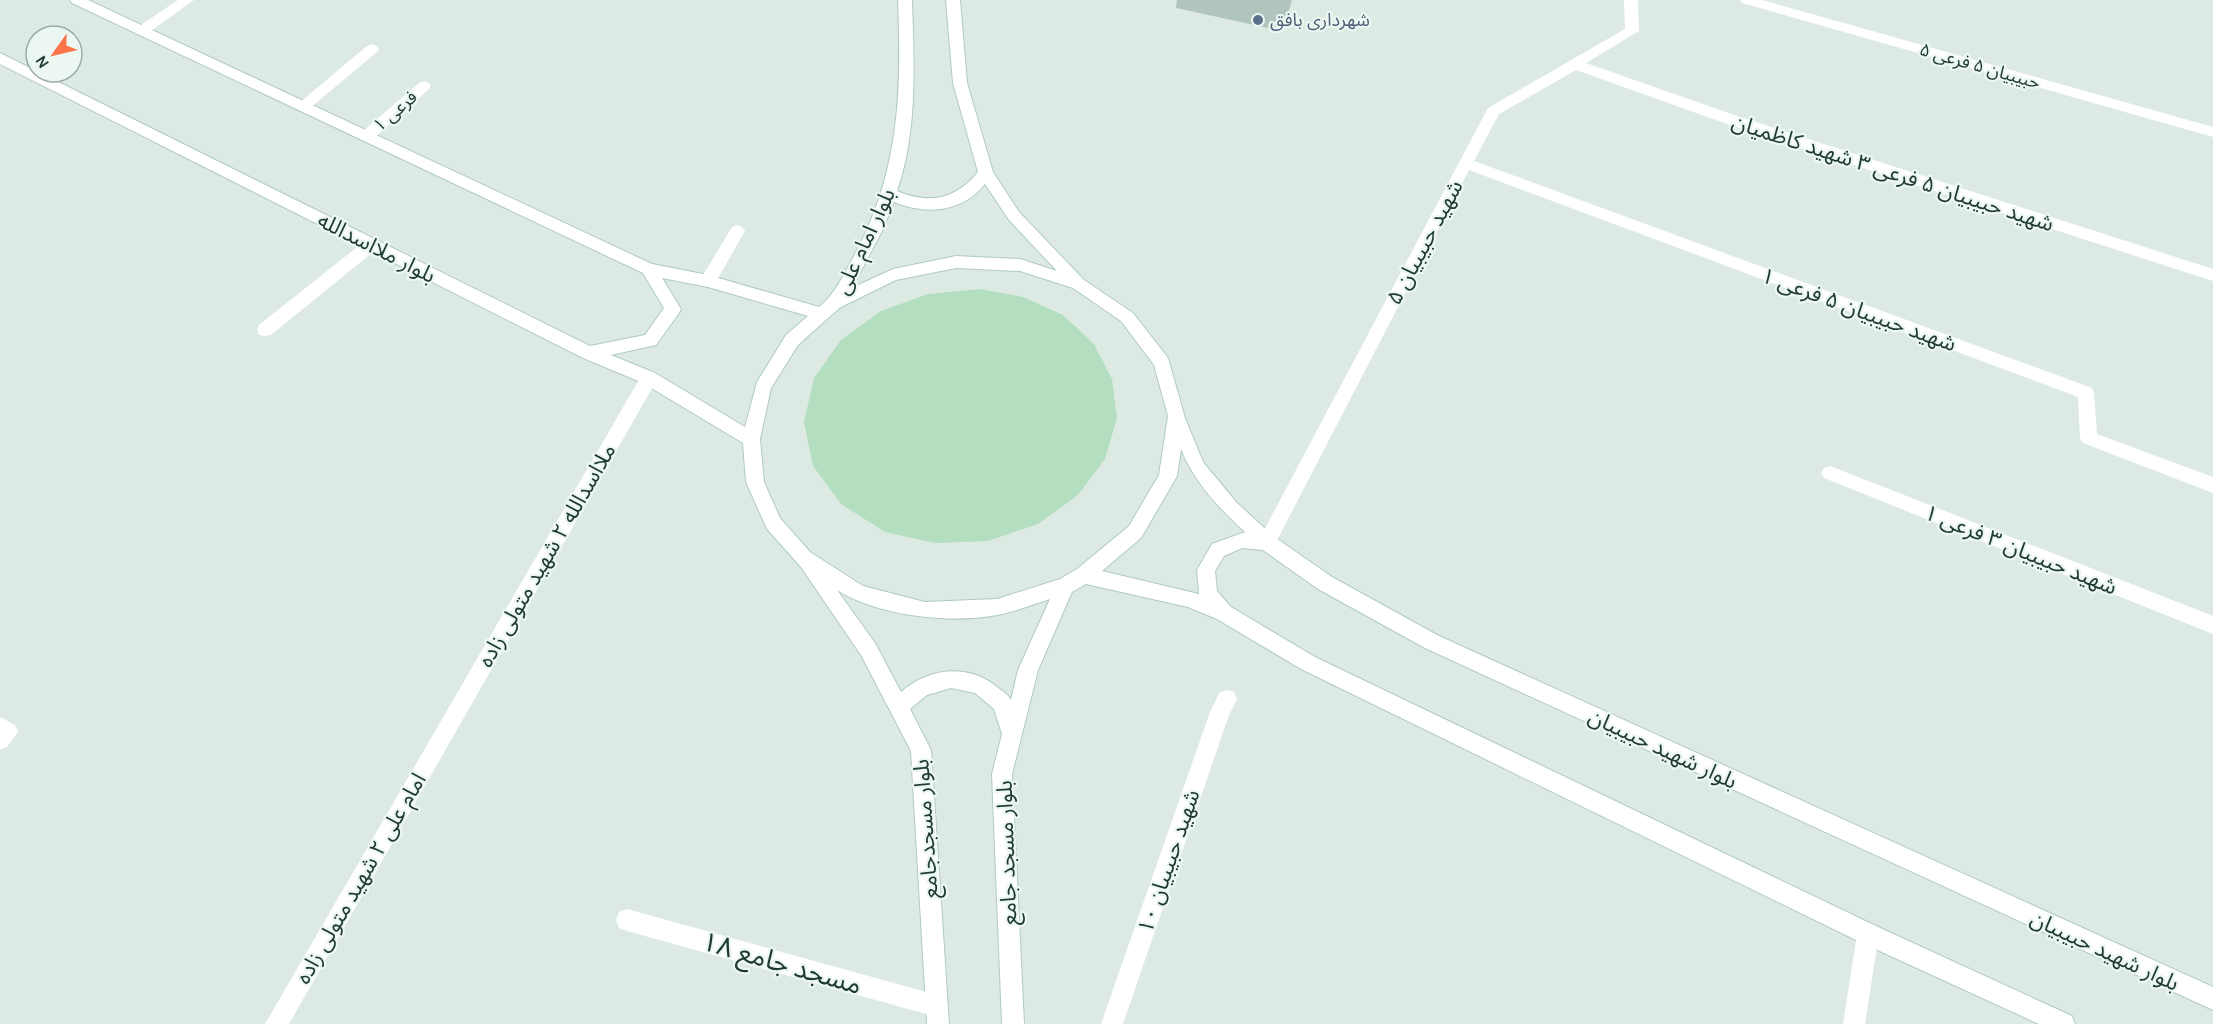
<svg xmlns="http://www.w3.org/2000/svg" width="2213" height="1024" viewBox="0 0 2213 1024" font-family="Karla,'Noto Sans Arabic',sans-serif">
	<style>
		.green { fill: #b3debf }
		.building { fill: #b2c5bd }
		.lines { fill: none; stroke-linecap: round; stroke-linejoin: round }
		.secondary-casing { stroke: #afcbc1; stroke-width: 2 }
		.service { fill: #fff; fill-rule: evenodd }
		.minor { fill: #fff; fill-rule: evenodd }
		.secondary { fill: #fff; fill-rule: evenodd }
		.service-dot { fill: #5c6f8a; stroke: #edf7f2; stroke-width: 2 }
		.labels { text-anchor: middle; stroke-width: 4.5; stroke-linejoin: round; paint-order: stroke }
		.far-service-label { font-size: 18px; fill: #4e5e75; stroke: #edf7f2; text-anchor: start }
		.far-street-label { font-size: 18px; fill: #1e3a33; stroke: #edf7f2 }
		.street-label { font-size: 22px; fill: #1e3a33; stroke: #edf7f2 }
		.near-street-label { font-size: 27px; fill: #1e3a33; stroke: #edf7f2 }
	</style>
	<rect width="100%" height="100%" fill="#ddeae4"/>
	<polygon class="green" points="979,289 1023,297 1063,315 1094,344 1112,379 1117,418 1105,459 1078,495 1038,524 988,541 935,543 885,532 841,504 813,466 804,422 814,378 841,340 881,311 928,294"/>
	<polygon class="building" points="1177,0 1292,0 1283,31 1176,8"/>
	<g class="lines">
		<g class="secondary-casing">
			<path id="secondary" d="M70 0H88L652 264 708 275 819 307C835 294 843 276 853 258 899 174 902 94 898 0H912C914 63 918 130 897 191 930 205 956 199 978 172L953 83 946 0H960L967 83 993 172 1019 212 1084 280 1133 313 1168 358 1185 418 1203 462 1236 502 1273 536 1332 577 1439 636 2213 987V1010L1425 648 1318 589 1263 550 1242 548 1224 556 1215 571 1217 591 1231 607 1315 657 1876 926 2072 1016 2075 1024H2039L1860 942 1301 669 1217 619 1188 607 1086 584 1072 592 1038 670 1012 774 1024 1024H1002L992 774 1002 734 994 709 975 693 951 688 927 695 910 709 931 750 949 1024H927L911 751 861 655 801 567 767 529 746 482 743 443 643 383 583 358 0 64V53L590 346 645 335 664 308 643 273 72 3ZM985 184 1009 220 1057 271 1020 259 956 256 893 269 852 288 881 233 894 202C926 215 962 213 985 184ZM956 268 1020 271 1073 288 1121 321 1154 365 1168 416 1159 475 1129 526 1077 569 1060 579 997 599 925 602 863 586 810 552 780 518 764 482 760 439 771 388 798 345 828 318 841 307 896 280ZM662 278 708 287 808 316 786 335 757 382 745 427 655 373 611 355 656 345 679 313 681 309ZM1181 449C1194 482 1219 508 1245 532L1212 544 1197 570 1199 594 1102 571 1141 538 1177 476ZM837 590C878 616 950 624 997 615 1015 612 1033 604 1050 599L1018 670 1011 700C1008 694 1002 691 997 687 968 663 928 668 901 692L875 643Z"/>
		</g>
		<polygon class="service" points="0,717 15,725 18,732 7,747 0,750"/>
		<g class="minor">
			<polygon points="178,0 194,0 148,33 138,33 136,30 138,27"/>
			<polygon points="1624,0 1638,0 1639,31 1586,63 1737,116 2213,269 2213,281 1727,124 1576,70 1499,114 1474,161 2092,388 2094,393 2097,434 2213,477 2213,493 2083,443 2080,438 2078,397 1469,170 1273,548 1267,550 1261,548 1258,542 1261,536 1488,108 1625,29"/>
			<polygon points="1740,0 1762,0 2213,127 2213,137 1742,3"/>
			<polygon points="372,44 377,46 379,49 377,52 309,109 299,109 297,106 299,103 367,46"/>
			<polygon points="424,81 429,83 431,86 429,89 372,140 362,140 360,136 362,132 419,83"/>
			<polygon points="737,225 742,227 745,231 714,285 702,285 700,281 702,277 732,227"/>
			<polygon points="372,238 378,240 380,244 378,248 271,335 265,336 259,335 257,330 259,325 366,240"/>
			<polygon points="649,371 655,373 657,378 655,383 289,1024 265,1024 643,373"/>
			<polygon points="1830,466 2213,616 2213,634 1824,478 1821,473 1824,468"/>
			<polygon points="1227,690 1234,692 1237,699 1229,715 1123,1024 1101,1024 1210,712 1220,692"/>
			<polygon points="627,909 937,995 945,998 948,1006 945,1014 937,1017 627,931 619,928 616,920 619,912"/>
			<polygon points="1868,923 1876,926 1879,934 1865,1024 1843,1024 1857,934 1860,926"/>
		</g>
		<use href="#secondary" class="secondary"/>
	</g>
	<circle class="service-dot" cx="1258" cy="20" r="6"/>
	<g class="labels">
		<g class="far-service-label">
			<text x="1270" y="26">شهرداری بافق</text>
		</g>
		<g class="far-street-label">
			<text transform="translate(1980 66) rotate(16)" y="6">حبیبیان ۵ فرعی ۵</text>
			<text transform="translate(395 111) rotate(-41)" y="6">فرعی ۱</text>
		</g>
		<g class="street-label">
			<text transform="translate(1893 172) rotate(18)" y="8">شهید حبیبیان ۵ فرعی ۳ شهید کاظمیان</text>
			<text transform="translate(864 241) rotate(-65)" y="8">بلوار امام علی</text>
			<text transform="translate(1424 242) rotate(-62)" y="8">شهید حبیبیان ۵</text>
			<text transform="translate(377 247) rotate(27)" y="8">بلوار ملااسدالله</text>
			<text transform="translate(1859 309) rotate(20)" y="8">شهید حبیبیان ۵ فرعی ۱</text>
			<text transform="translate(2021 549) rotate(22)" y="8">شهید حبیبیان ۳ فرعی ۱</text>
			<text transform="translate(546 555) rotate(-60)" y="8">ملااسدالله ۲ شهید متولی زاده</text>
			<text transform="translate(1663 748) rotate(25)" y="8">بلوار شهید حبیبیان</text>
			<text transform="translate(925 829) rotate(-94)" y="8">بلوار مسجدجامع</text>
			<text transform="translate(1006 853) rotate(-92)" y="8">بلوار مسجد جامع</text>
			<text transform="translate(1168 861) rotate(-71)" y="8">شهید حبیبیان ۱۰</text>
			<text transform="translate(360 878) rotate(-60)" y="8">امام علی ۲ شهید متولی زاده</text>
			<text transform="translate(2105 950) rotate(25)" y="8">بلوار شهید حبیبیان</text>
		</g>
		<g class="near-street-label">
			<text transform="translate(782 963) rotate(16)" y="9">مسجد جامع ۱۸</text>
		</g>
	</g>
	<g transform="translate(54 54) rotate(236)"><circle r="28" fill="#edf7f2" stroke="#9aaba6" stroke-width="1.5"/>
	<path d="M0-4.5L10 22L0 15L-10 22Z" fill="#fc7449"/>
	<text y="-9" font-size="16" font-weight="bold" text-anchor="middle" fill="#1e3a33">N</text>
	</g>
</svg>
